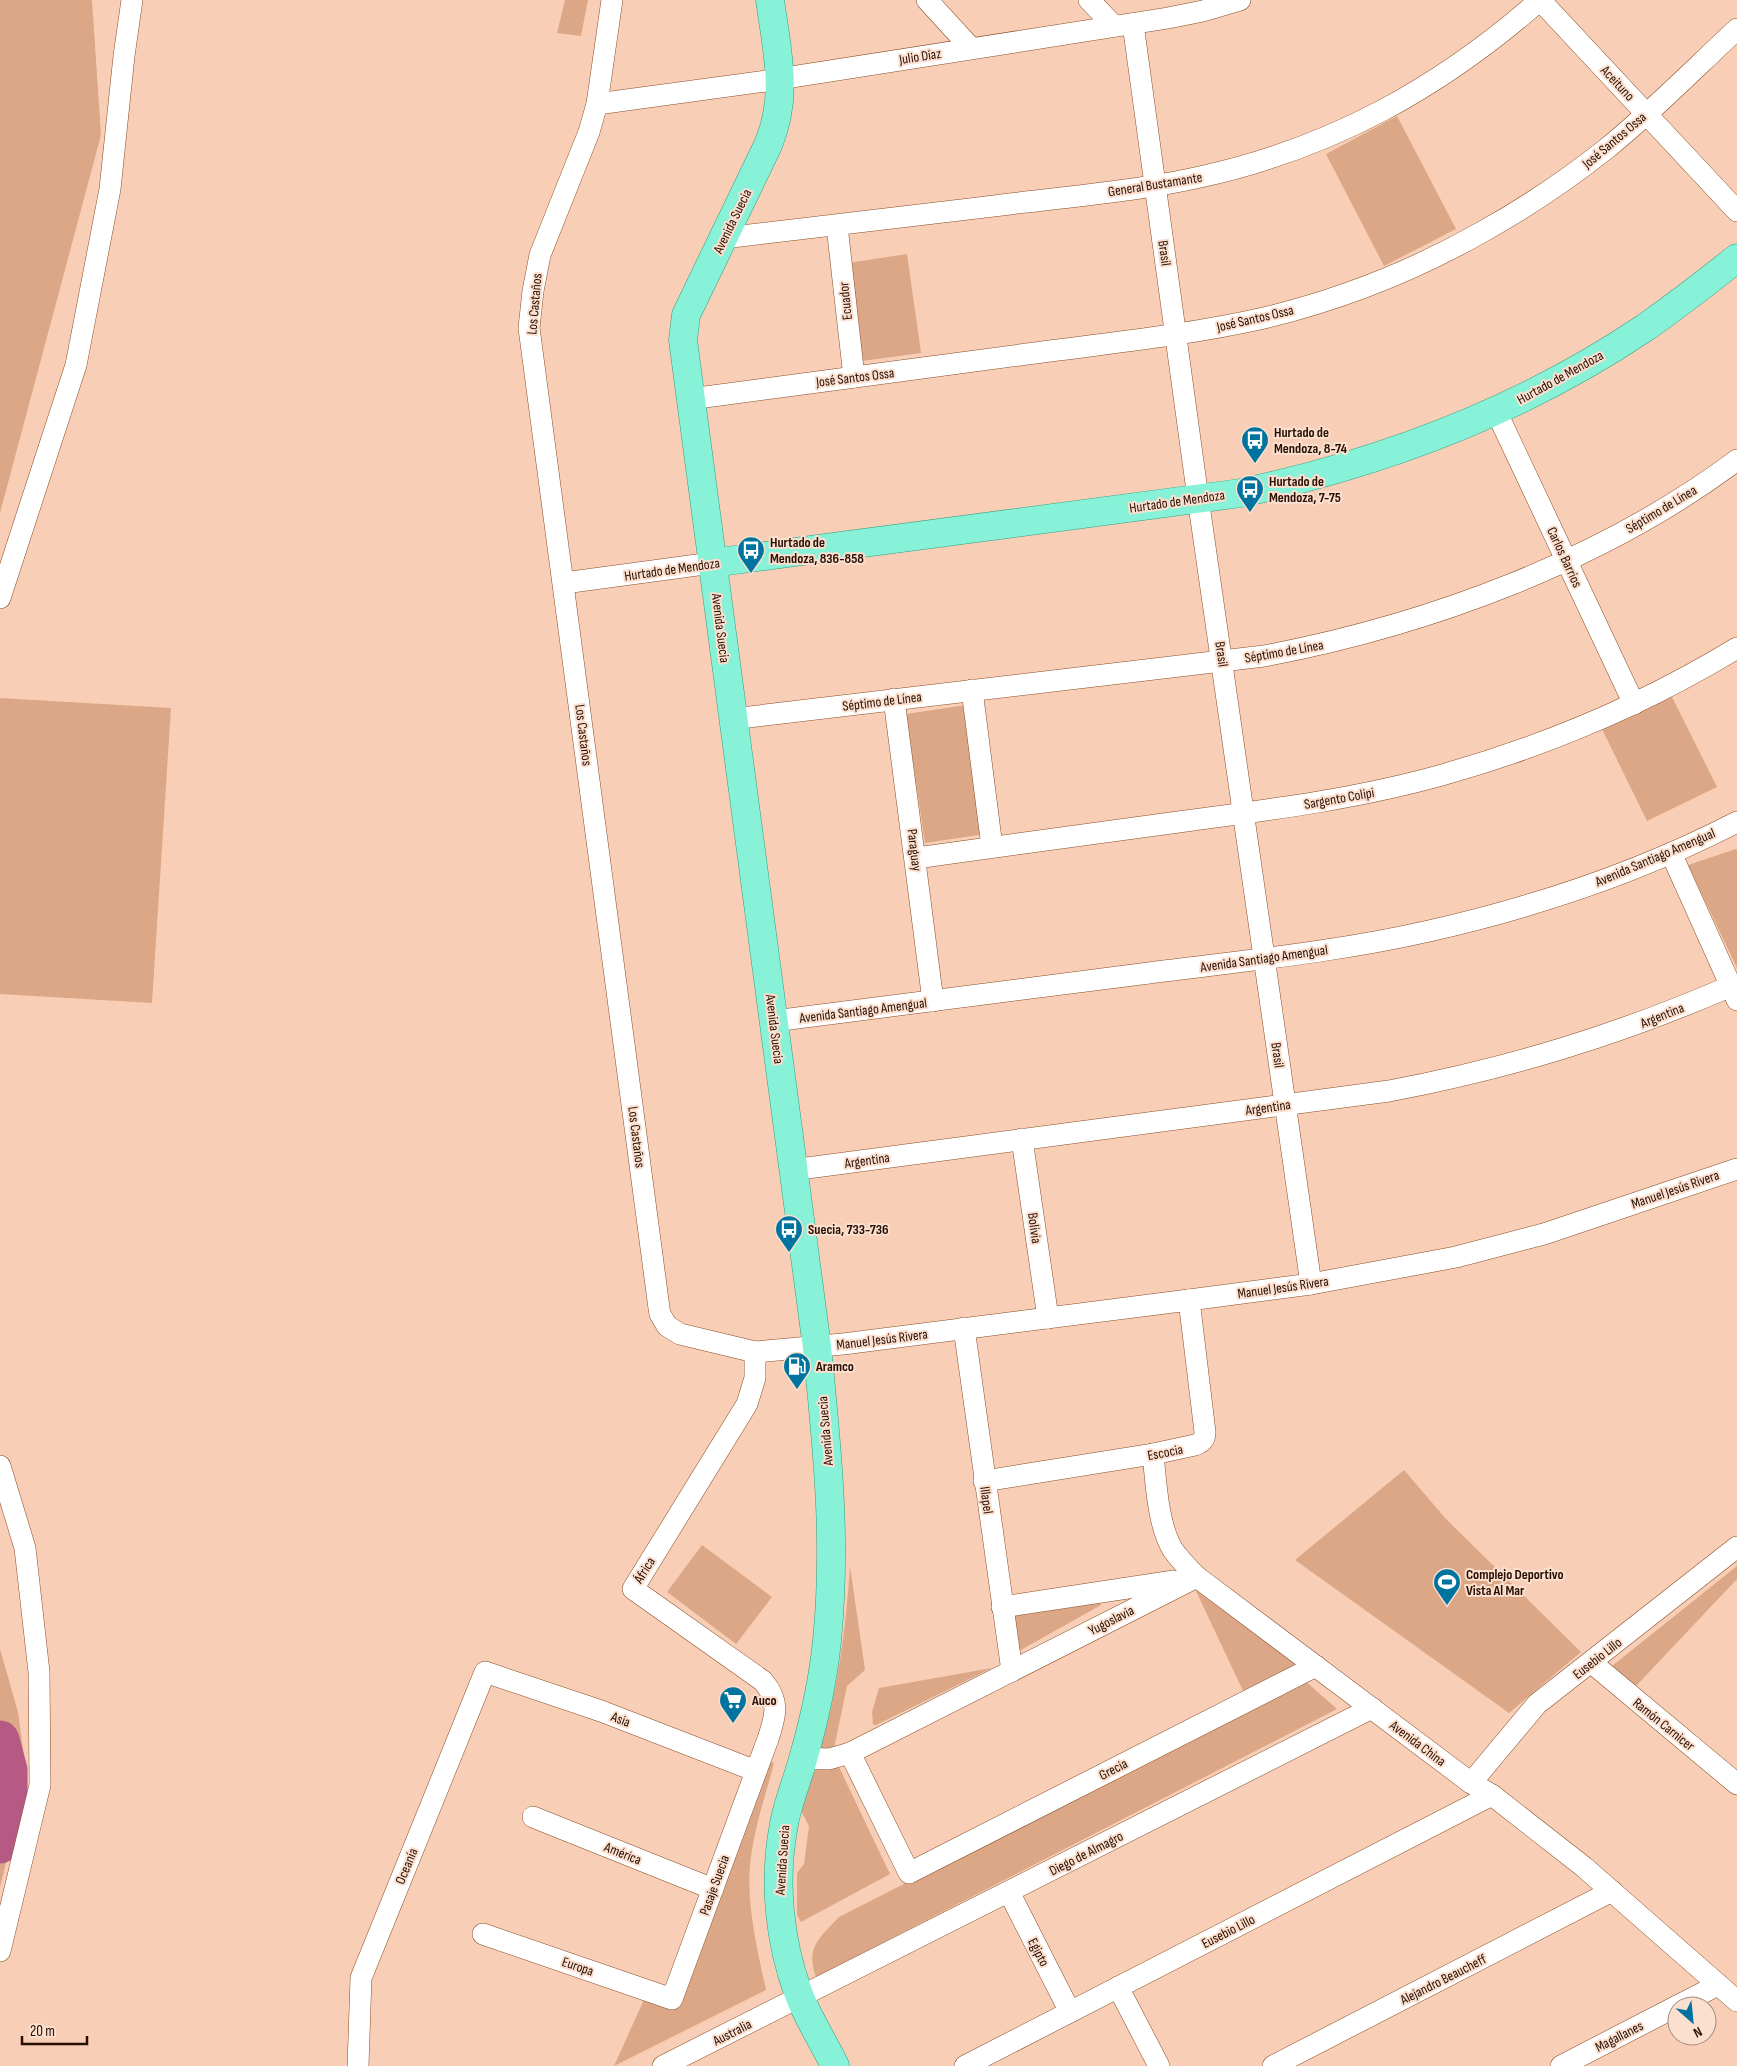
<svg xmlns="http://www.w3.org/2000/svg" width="1737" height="2066" viewBox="0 0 1737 2066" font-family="'Sofia Sans Condensed',sans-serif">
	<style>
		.green { fill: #dca786 }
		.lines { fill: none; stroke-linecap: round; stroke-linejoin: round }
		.river { stroke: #b65a85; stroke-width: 39 }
		.minor-casing { stroke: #884d25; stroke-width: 22 }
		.major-casing { stroke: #329d7e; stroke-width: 29 }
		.minor { stroke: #fff; stroke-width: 21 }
		.major { stroke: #88f2d9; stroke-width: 28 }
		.labels { text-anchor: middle; stroke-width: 4; stroke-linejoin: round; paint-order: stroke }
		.street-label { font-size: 14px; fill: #270f02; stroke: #fbdfcf }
		.poi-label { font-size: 14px; font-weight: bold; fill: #270f02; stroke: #fbdfcf; text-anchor: start }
	</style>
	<rect width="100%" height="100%" fill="#f8cfb6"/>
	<g class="green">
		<polygon points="0,0 92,0 101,135 0,513"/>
		<polygon points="565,0 588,0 581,36 557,33"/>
		<polygon points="1397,116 1456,229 1384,266 1326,154"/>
		<polygon points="907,254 921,353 862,361 848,263"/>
		<polygon points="1670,693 1717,787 1647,821 1601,727"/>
		<polygon points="0,698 171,708 152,1003 0,994"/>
		<polygon points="966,705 985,834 925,843 906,714"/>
		<polygon points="1736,849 1737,851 1737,968 1688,865"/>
		<polygon points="1404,1470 1446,1519 1581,1652 1509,1713 1295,1560"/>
		<polygon points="702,1545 772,1597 736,1644 667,1592"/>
		<path d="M850 1566 865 1670 847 1686 833 1753 823 1752 821 1748C838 1688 846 1628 850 1566Z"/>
		<polygon points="1737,1566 1737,1579 1635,1687 1612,1666"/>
		<polygon points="1195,1589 1302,1668 1245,1695"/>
		<polygon points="1100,1602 1101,1605 1019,1651 1014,1613"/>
		<polygon points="0,1649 18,1712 27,1779 0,1887"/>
		<polygon points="992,1668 876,1725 873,1725 872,1712 879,1688"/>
		<path d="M1304 1680 1337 1709 816 1977C805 1948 820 1937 839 1917Z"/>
		<path d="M763 1759 774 1763C766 1794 755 1825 751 1857 745 1900 757 1948 766 1990L614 2066 646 1995 678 2000Z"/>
		<polygon points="838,1765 890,1874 801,1922 797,1915 797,1873 804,1864 809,1826 801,1811 814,1771"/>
	</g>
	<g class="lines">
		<polyline class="river" points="0,1740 8,1770 8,1806 0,1844"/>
		<g class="minor-casing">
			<g id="minor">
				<polyline points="612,0 597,104 589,132 540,255 533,291 529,328 659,1308 660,1314 667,1326 680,1334 755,1352 843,1344 1189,1300 1311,1284 1456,1257 1544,1234 1737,1169"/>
				<polyline points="927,0 971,48"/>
				<polyline points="1089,0 1114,26"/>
				<polyline points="1540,0 1737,211"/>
				<polyline points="1133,24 1198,498 1311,1284"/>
				<polyline points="597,104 766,81 1168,18 1203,11 1240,0"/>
				<polyline points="837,226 854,377"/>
				<path d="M724 238C820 227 915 216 1010 204 1073 196 1138 191 1200 177 1332 148 1440 88 1540 0"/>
				<path d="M690 399C800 384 910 370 1020 355 1101 344 1184 336 1264 318 1339 300 1415 270 1482 232 1525 208 1567 180 1606 149 1652 112 1694 69 1737 29"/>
				<polyline points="1496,411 1634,704"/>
				<polyline points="564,583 712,563"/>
				<polyline points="0,598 76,365 110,189 124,56 132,0"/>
				<polyline points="972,690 992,847"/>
				<polyline points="894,699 933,1001"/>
				<path d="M732 719 1264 656C1428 625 1602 561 1737 460"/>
				<polyline points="1671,853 1737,1000"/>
				<path d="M916 858C1008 845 1100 833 1193 820 1276 809 1360 798 1442 775 1545 746 1645 704 1737 648"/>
				<path d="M774 1021C899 1005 1024 989 1149 973 1242 961 1337 952 1429 931 1535 907 1640 872 1737 822"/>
				<polyline points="1022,1139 1048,1318"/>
				<path d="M792 1170 1389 1091C1510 1068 1618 1035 1731 986"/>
				<polyline points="964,1328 1012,1671"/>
				<path d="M1153 1454C1156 1483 1158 1526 1173 1550 1180 1560 1188 1568 1197 1577L1471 1783 1492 1795 1584 1867 1737 2001"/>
				<polyline points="0,1466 25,1548 39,1672 40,1785 0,1951"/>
				<path d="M984 1481 1153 1454 1195 1445C1202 1442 1205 1440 1205 1432L1189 1300"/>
				<polyline points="1002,1607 1174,1581"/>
				<polyline points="1592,1663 1737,1784"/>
				<polyline points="850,1753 909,1873 1316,1666"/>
				<polyline points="803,1758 829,1759 850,1753 1197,1577"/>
				<polyline points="1471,1783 1537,1704 1737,1547"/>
				<polyline points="533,1817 713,1889"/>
				<polyline points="1009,1892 1070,2012"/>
				<path d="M483 1934 672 1999 768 1739C776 1715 780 1701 763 1681L633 1589 747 1404 755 1378V1352"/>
				<polyline points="1118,1987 1159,2066"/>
				<polyline points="1677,2006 1718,1985"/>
				<polyline points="358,2066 361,1978 485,1672 601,1711 756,1771"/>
				<polyline points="663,2066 1372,1708"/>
				<polyline points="965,2066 1492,1795"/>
				<polyline points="1273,2066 1612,1891"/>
				<polyline points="1561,2066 1677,2006"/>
			</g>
		</g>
		<g class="major-casing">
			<g id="major">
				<path d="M770 0C777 52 789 95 768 145L686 315 683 340 817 1347C827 1447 837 1539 827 1641 823 1680 814 1721 803 1759 797 1781 788 1802 784 1824 773 1881 779 1941 799 1995 809 2020 824 2043 835 2066"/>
				<path d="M712 563 1241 493C1386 462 1523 410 1646 327 1677 305 1707 282 1737 258"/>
			</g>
		</g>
		<use href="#minor" class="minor"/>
		<use href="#major" class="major"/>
	</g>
	<defs>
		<g id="bus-pin" transform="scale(1.4375)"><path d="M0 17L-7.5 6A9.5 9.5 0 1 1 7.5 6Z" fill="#00749e" stroke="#fbdfcf"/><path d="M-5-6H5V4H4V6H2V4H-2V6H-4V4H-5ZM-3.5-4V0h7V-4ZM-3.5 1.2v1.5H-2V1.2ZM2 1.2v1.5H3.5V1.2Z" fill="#fff"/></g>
		<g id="fuel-pin" transform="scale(1.4375)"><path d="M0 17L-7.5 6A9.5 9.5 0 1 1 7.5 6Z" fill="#00749e" stroke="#fbdfcf"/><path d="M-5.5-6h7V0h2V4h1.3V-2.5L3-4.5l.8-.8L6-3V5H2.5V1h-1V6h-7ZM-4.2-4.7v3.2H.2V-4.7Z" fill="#fff"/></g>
		<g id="stadium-pin" transform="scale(1.4375)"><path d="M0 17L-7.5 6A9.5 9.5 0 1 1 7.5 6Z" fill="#00749e" stroke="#fbdfcf"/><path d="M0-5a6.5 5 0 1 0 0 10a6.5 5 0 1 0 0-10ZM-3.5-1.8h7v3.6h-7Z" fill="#fff"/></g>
		<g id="supermarket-pin" transform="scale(1.4375)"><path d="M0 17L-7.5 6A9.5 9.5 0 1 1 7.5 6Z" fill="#00749e" stroke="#fbdfcf"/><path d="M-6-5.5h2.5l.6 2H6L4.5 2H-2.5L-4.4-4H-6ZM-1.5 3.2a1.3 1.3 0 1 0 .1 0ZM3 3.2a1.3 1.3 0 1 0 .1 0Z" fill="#fff"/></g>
	</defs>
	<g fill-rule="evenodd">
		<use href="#bus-pin" x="1255" y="440"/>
		<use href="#bus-pin" x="1250" y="489"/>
		<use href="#bus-pin" x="751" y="550"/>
		<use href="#bus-pin" x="789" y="1229"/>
		<use href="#fuel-pin" x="797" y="1366"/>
		<use href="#stadium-pin" x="1447" y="1582"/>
		<use href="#supermarket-pin" x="733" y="1700"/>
	</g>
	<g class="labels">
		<g class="street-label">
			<text transform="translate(920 56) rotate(-9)" y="5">Julio Díaz</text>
			<text transform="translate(1618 83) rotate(47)" y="5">Aceituno</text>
			<text transform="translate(1614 140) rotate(-40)" y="5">José Santos Ossa</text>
			<text transform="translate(1155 184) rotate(-9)" y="5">General Bustamante</text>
			<text transform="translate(732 221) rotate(-64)" y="5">Avenida Suecia</text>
			<text transform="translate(1165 253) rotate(82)" y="5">Brasil</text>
			<text transform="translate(845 301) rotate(-96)" y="5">Ecuador</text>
			<text transform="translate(534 304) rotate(-85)" y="5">Los Castaños</text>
			<text transform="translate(1255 318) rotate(-13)" y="5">José Santos Ossa</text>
			<text transform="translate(855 377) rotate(-7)" y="5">José Santos Ossa</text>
			<text transform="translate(1560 377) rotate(-29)" y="5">Hurtado de Mendoza</text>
			<text transform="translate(1177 501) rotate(-8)" y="5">Hurtado de Mendoza</text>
			<text transform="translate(1661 509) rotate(-31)" y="5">Séptimo de Línea</text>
			<text transform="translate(1565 557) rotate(65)" y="5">Carlos Barrios</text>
			<text transform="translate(672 569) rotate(-8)" y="5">Hurtado de Mendoza</text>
			<text transform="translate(721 628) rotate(83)" y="5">Avenida Suecia</text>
			<text transform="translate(1284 651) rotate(-10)" y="5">Séptimo de Línea</text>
			<text transform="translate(1222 654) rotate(82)" y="5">Brasil</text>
			<text transform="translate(882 701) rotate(-7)" y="5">Séptimo de Línea</text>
			<text transform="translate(584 735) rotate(83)" y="5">Los Castaños</text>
			<text transform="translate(1339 798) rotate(-10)" y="5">Sargento Colipi</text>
			<text transform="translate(915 850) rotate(83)" y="5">Paraguay</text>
			<text transform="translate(1655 857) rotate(-23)" y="5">Avenida Santiago Amengual</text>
			<text transform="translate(1264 958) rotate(-8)" y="5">Avenida Santiago Amengual</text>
			<text transform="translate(863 1010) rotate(-7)" y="5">Avenida Santiago Amengual</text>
			<text transform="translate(1662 1015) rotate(-22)" y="5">Argentina</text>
			<text transform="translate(775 1029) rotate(83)" y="5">Avenida Suecia</text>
			<text transform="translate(1278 1055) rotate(82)" y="5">Brasil</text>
			<text transform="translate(1268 1107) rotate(-8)" y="5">Argentina</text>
			<text transform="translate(637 1137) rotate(83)" y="5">Los Castaños</text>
			<text transform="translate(867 1160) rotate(-8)" y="5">Argentina</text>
			<text transform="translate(1675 1189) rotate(-19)" y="5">Manuel Jesús Rivera</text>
			<text transform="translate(1035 1228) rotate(82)" y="5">Bolivia</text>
			<text transform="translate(1283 1287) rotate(-8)" y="5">Manuel Jesús Rivera</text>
			<text transform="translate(882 1339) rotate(-7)" y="5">Manuel Jesús Rivera</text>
			<text transform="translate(825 1431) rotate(-95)" y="5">Avenida Suecia</text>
			<text transform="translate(1165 1452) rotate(-11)" y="5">Escocia</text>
			<text transform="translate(987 1500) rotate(82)" y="5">Illapel</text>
			<text transform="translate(644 1570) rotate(-58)" y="5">África</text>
			<text transform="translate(1111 1620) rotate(-27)" y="5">Yugoslavia</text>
			<text transform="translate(1597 1658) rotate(-38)" y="5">Eusebio Lillo</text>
			<text transform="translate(621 1719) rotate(21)" y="5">Asia</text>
			<text transform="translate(1664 1724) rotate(39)" y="5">Ramón Carnicer</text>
			<text transform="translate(1418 1743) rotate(37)" y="5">Avenida China</text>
			<text transform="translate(1113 1769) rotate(-27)" y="5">Grecia</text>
			<text transform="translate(623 1853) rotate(22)" y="5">América</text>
			<text transform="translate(1086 1853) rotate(-27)" y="5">Diego de Almagro</text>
			<text transform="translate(782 1860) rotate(-86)" y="5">Avenida Suecia</text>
			<text transform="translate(406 1866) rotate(-68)" y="5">Oceanía</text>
			<text transform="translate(714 1885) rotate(-70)" y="5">Pasaje Suecia</text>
			<text transform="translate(1228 1931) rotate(-27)" y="5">Eusebio Lillo</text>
			<text transform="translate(1039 1952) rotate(63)" y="5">Egipto</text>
			<text transform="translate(578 1966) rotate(19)" y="5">Europa</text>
			<text transform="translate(1443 1979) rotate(-27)" y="5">Alejandro Beaucheff</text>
			<text transform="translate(732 2032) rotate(-27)" y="5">Australia</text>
			<text transform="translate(1619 2036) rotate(-27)" y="5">Magallanes</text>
		</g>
		<g class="poi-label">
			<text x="1274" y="437">Hurtado de<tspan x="1274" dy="16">Mendoza, 8-74</tspan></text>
			<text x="1269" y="486">Hurtado de<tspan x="1269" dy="16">Mendoza, 7-75</tspan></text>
			<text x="770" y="547">Hurtado de<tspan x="770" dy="16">Mendoza, 836-858</tspan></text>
			<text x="808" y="1234">Suecia, 733-736</text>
			<text x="816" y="1371">Aramco</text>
			<text x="1466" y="1579">Complejo Deportivo<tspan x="1466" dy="16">Vista Al Mar</tspan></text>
			<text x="752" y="1705">Auco</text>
		</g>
	</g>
	<g transform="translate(1692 2021) rotate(153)"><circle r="24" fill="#fbdfcf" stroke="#a68c7d"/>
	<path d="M0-4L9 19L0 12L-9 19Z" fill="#00749e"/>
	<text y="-8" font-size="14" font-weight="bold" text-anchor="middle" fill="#270f02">N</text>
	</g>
	<path d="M22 2036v8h65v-8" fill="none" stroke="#270f02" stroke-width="2.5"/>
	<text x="30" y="2036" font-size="15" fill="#270f02" stroke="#fbdfcf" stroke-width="4" paint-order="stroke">20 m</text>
</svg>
